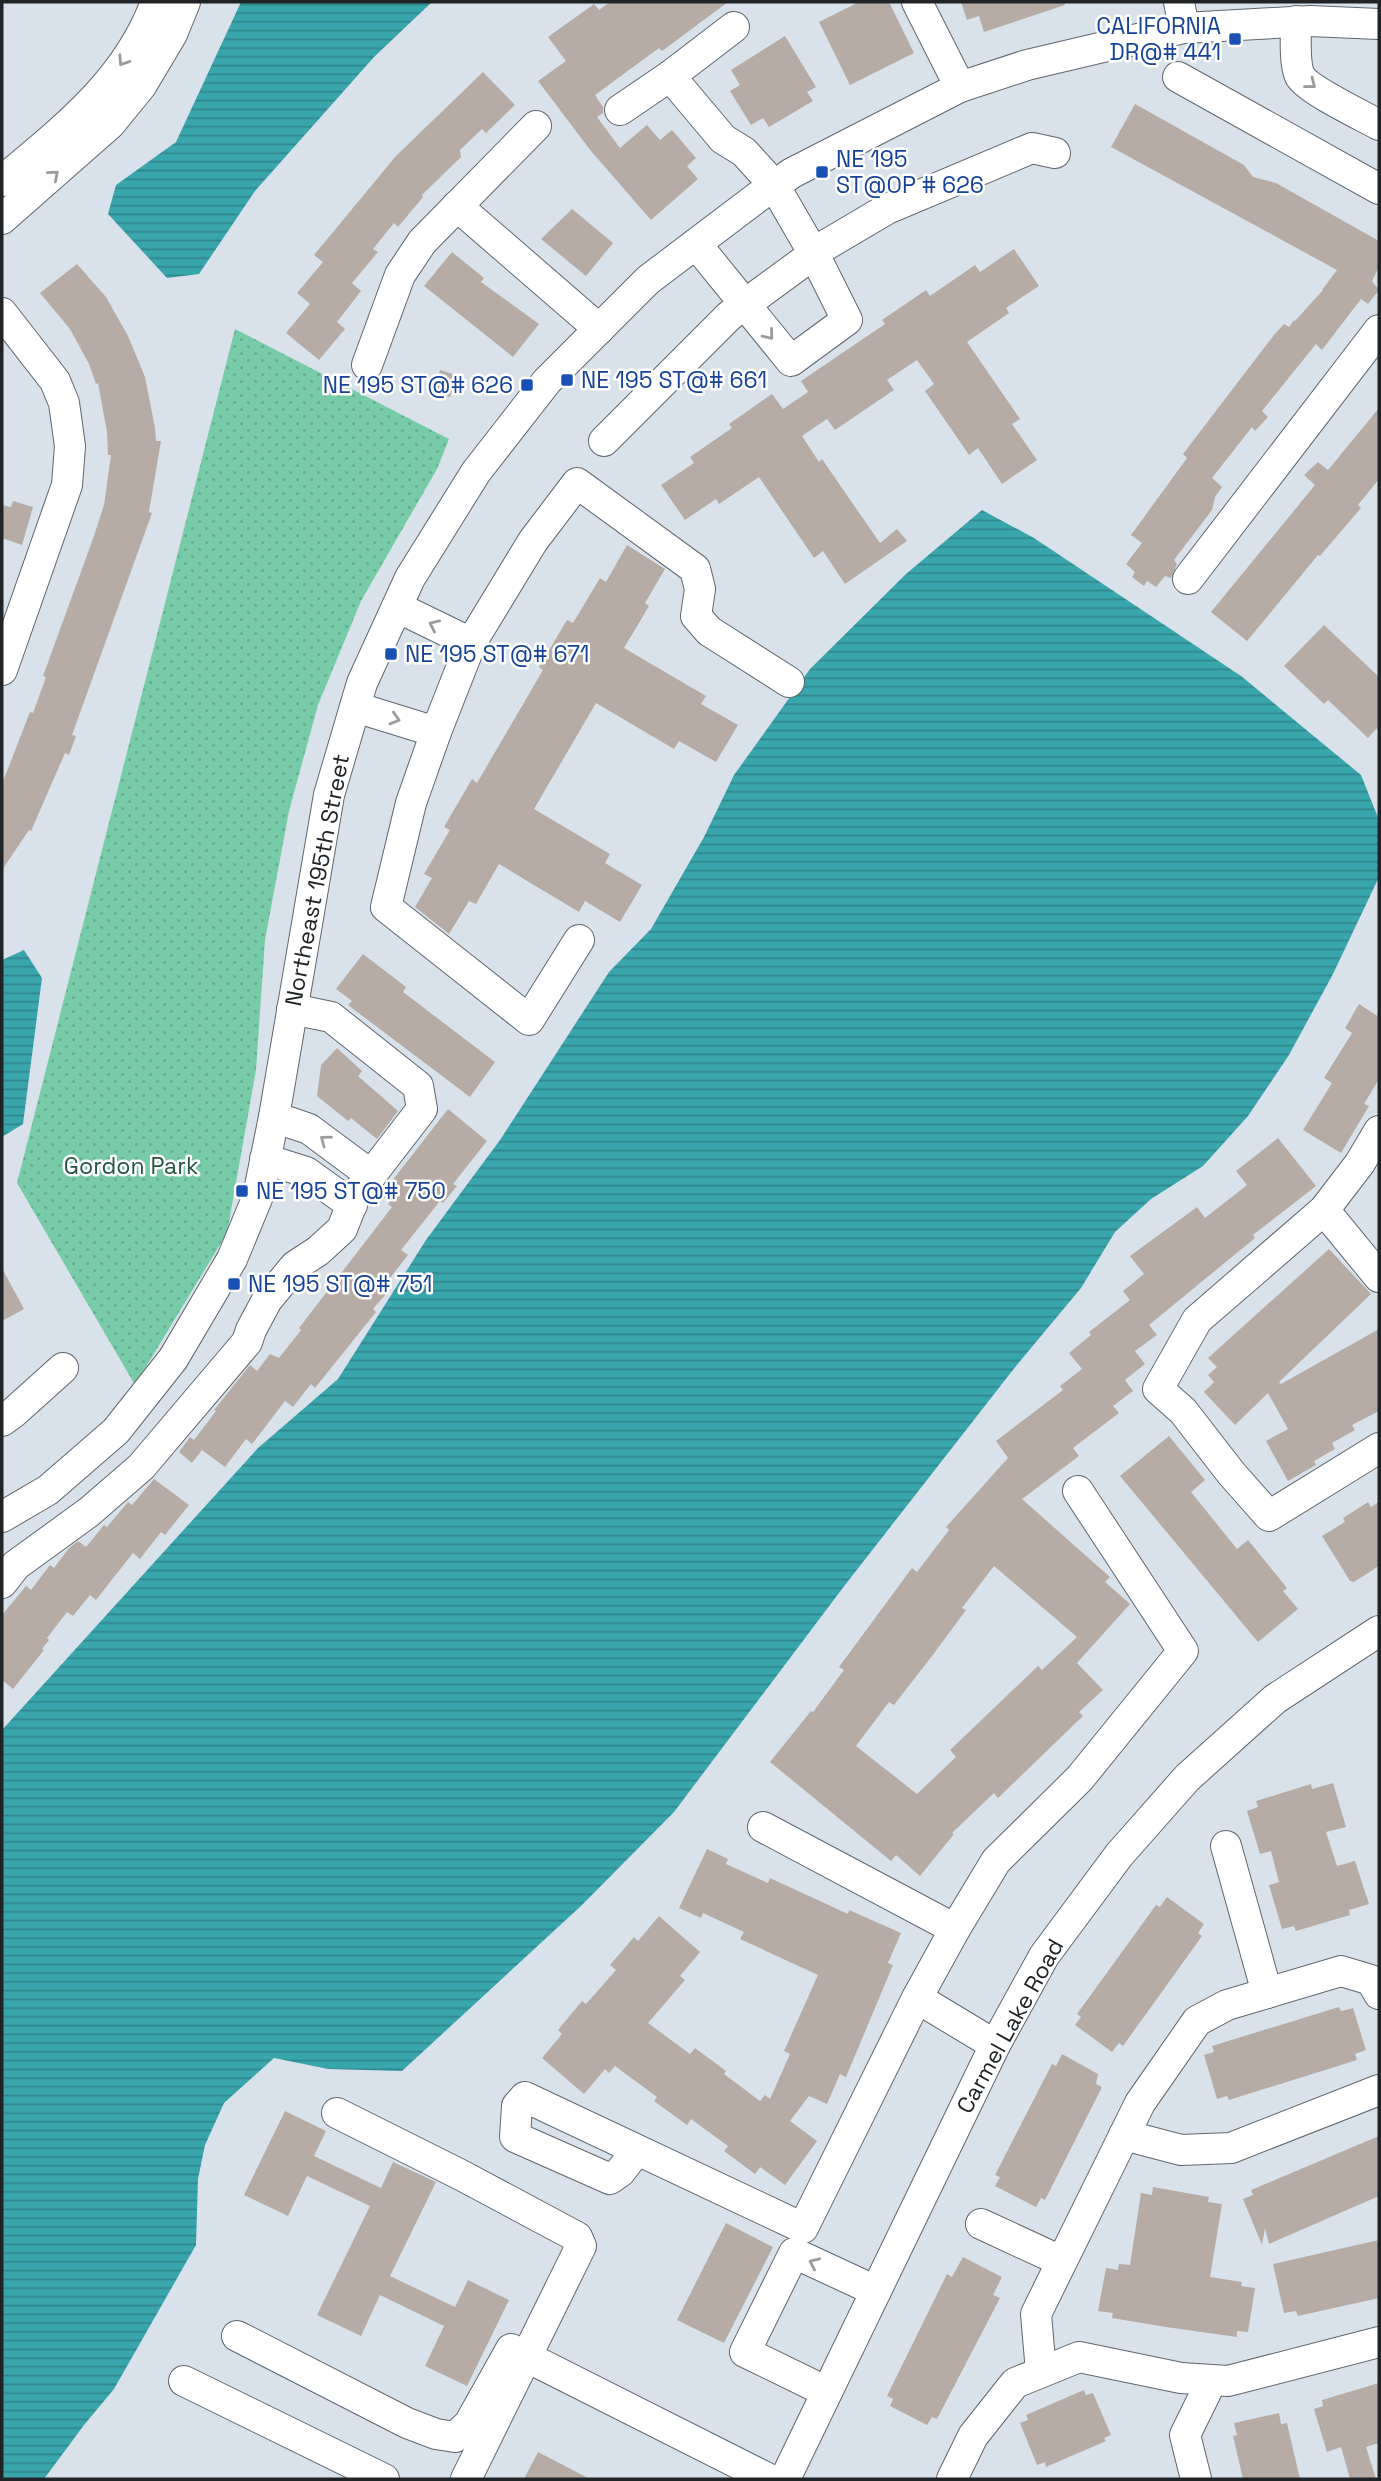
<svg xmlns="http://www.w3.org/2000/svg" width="1381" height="2481" viewBox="0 0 1381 2481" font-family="'Space Grotesk',sans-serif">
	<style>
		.park { fill: url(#park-dots) }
		.water { fill: url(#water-rules) }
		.building { fill: #b6aca5; fill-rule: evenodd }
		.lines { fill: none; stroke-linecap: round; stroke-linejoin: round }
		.minor-casing { stroke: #5f666e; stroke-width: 32 }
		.minor { stroke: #fff; stroke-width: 30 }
		.oneway { stroke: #9b9c9e }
		.transit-dot { fill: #1a4fb4; stroke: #fff; stroke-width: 2.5 }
		.labels { text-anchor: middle; stroke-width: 5; stroke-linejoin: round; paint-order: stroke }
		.transit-label { font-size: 23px; fill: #164399; stroke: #fff; text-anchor: start }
		.street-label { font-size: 23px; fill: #212427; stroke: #fff }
		.park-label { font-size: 23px; fill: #255441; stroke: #fff }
	</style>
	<defs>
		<pattern id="park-dots" width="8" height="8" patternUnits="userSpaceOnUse" patternTransform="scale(1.75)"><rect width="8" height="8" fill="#78cba8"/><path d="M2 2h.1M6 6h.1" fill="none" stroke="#68ae91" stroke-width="1.8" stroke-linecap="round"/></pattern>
		<pattern id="water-rules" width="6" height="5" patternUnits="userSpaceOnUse" patternTransform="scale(1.75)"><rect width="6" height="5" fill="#39a6ac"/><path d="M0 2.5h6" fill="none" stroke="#30878c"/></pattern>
	</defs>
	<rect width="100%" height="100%" fill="#d9e2ea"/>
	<polygon class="park" points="235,329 449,439 437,469 361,601 318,705 289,811 265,940 256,1070 227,1233 135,1385 17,1183"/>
	<g class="water">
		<polygon points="241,2 432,2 374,57 255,191 199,274 167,278 108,214 116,185 176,142"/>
		<polygon points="982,510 1034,538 1241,676 1361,775 1379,820 1379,877 1333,974 1289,1055 1248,1116 1203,1166 1151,1199 1115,1232 1081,1288 1016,1366 845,1585 674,1812 582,1905 402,2071 328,2069 274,2058 224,2103 205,2145 198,2179 196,2245 114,2389 84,2425 44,2479 2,2479 2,1730 258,1448 338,1379 426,1240 500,1140 609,972 651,929 704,837 734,775 810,669 906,574"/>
		<polygon points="24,950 42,978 23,1124 2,1137 2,960"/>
	</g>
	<g class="building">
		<polygon points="610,2 728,2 662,51 659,48 595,95 603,107 603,113 597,117 620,148 647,125 660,140 672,130 696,158 687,166 698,179 651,220 591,151 538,81 566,61 548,37 594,4 599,10"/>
		<polygon points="859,2 889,2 914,53 850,85 819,22"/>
		<polygon points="961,2 1064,2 1065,5 984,32 979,16 967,20"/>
		<polygon points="785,36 816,87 807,92 813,101 769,127 763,118 751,125 730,91 740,85 731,70"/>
		<polygon points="483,72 515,105 486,133 482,129 460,150 461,157 422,195 423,197 398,227 394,223 373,249 378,252 352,283 361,291 337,322 345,329 319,360 286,333 310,304 297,293 323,262 314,255 396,156"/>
		<polygon points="1135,104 1244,165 1253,177 1276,183 1379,241 1379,267 1372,281 1379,290 1368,304 1361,299 1322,350 1316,344 1262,411 1268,417 1255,431 1252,427 1212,478 1222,487 1215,497 1212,510 1174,560 1177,564 1171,578 1165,576 1156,587 1147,581 1144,586 1132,577 1135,572 1126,564 1142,543 1131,535 1187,458 1183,454 1274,335 1284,324 1289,327 1294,320 1295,321 1323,290 1322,290 1337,270 1111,147"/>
		<polygon points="572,209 613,243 586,276 541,239"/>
		<polygon points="1014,249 1039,286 1006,308 1009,313 967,342 1020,419 1012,424 1037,460 1002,484 978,448 969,455 925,391 934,384 917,360 887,380 894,390 835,430 827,419 802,436 819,462 822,459 880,543 897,529 907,541 845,584 823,551 814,558 759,477 719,504 716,499 685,520 661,485 694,463 690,457 732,428 729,424 772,394 783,409 808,392 801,381 885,324 882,320 926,290 930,296 975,265 980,272"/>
		<polygon points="452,252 484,278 481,282 539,324 513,357 424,286"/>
		<polygon points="77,264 106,297 128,336 145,377 155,428 156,441 161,441 149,512 152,513 72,735 76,736 69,755 65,753 31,831 29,830 2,870 2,784 30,712 33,713 46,677 43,676 94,536 104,505 111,455 108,455 107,432 98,383 96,384 89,364 70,329 40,293"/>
		<polygon points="440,370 456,375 450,397 434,393"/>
		<polygon points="1379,408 1379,479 1358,505 1361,508 1320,556 1318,555 1247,641 1211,612 1315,485 1304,475 1318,462 1328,470"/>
		<polygon points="13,501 33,507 22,545 2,538 2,505 11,507"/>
		<polygon points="627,545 665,569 645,603 649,606 624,648 706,696 701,704 738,725 716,762 679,741 674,749 596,703 534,809 610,854 605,863 642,885 620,922 585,901 579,912 499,864 476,904 469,901 449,934 415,907 432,878 424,874 450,830 444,827 472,779 477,783 543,670 539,667 567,620 573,623 600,578 606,582"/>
		<polygon points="1324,625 1379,677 1379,726 1368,738 1328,700 1324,704 1284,666"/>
		<polygon points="363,954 406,987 403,992 495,1062 470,1097 348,1005 352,1001 336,989"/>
		<polygon points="1359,1004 1379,1017 1379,1079 1364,1104 1369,1106 1341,1153 1303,1130 1332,1083 1324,1078 1352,1033 1345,1028"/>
		<polygon points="337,1048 362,1071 358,1076 398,1111 377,1139 351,1118 348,1121 317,1096 321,1065"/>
		<polygon points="448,1109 487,1141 453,1184 457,1186 443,1203 440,1201 401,1250 408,1255 386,1283 391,1288 373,1309 376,1312 315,1388 311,1384 293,1407 285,1401 252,1444 246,1439 225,1467 202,1450 192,1463 179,1452 190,1437 194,1440 216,1411 214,1410 250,1365 257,1371 270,1354 279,1358 301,1330 299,1328 392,1207 388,1204 390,1202 381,1195"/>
		<path d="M1278 1138 1316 1186 1253 1235 1255 1238 1149 1325 1157 1335 1135 1351 1145 1364 1125 1380 1133 1391 1113 1406 1119 1413 1073 1448 1079 1456 1022 1499 1110 1577 1105 1582 1130 1604 1077 1663 1103 1690 1079 1712 1083 1716 998 1798 994 1793 952 1833 954 1834 920 1876 896 1855 891 1861 770 1762 811 1711 813 1712 844 1670 839 1667 912 1568 917 1572 949 1530 946 1527 1008 1458 996 1441 1063 1390 1060 1386 1082 1369 1069 1353 1091 1335 1089 1332 1130 1300 1123 1291 1144 1274 1130 1256 1197 1207 1205 1218 1247 1185 1236 1171ZM994 1566 1077 1637 1042 1670 1038 1666 950 1750 956 1757 917 1794 856 1746 889 1702 894 1705 932 1656 966 1610 962 1608Z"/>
		<polygon points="1329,1249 1371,1294 1279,1382 1281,1384 1379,1329 1379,1411 1352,1425 1355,1430 1332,1443 1335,1449 1314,1461 1316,1465 1288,1481 1266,1441 1288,1429 1268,1393 1235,1425 1204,1392 1214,1382 1208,1375 1217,1367 1208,1358"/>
		<polygon points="2,1268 24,1309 2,1321"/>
		<polygon points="1169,1436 1205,1480 1191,1492 1237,1549 1248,1540 1287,1588 1283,1591 1298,1609 1258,1642 1120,1476"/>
		<polygon points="154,1479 189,1505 165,1535 161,1532 140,1559 133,1553 96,1600 90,1595 73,1616 67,1612 47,1638 49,1640 42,1649 44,1650 13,1689 2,1680 2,1615 26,1586 31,1590 50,1565 54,1568 69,1548 78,1541 86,1547 104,1525 107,1527 128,1502 132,1505"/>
		<polygon points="1368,1502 1371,1507 1379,1502 1379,1566 1354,1582 1350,1581 1322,1536 1345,1522 1343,1518"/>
		<polygon points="1333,1783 1346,1827 1326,1832 1337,1866 1355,1861 1369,1904 1349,1910 1350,1915 1296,1931 1294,1926 1282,1929 1269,1885 1279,1882 1271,1851 1260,1854 1247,1811 1258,1807 1256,1801 1311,1784 1312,1789"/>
		<polygon points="707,1849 728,1859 726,1864 768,1883 770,1878 848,1914 849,1910 901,1933 888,1963 893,1965 846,2077 840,2074 827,2104 809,2096 790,2121 817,2141 785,2185 760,2167 755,2174 724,2151 728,2146 691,2119 687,2125 654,2101 657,2097 615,2066 609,2073 605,2069 584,2094 542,2058 562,2034 558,2030 582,2001 586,2004 616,1970 610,1965 634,1937 638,1941 659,1916 700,1952 680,1976 685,1980 648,2023 690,2054 695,2048 726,2071 724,2074 760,2101 765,2095 770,2099 790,2054 784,2051 818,1975 740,1939 744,1932 703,1913 701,1918 679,1908"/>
		<polygon points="1167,1897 1204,1924 1198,1933 1202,1936 1123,2046 1119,2043 1112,2052 1075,2025 1081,2017 1077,2014 1156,1905 1160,1907"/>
		<polygon points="1339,2007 1341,2011 1353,2008 1366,2050 1355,2054 1357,2060 1229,2100 1227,2096 1217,2099 1204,2055 1214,2052 1212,2046"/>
		<polygon points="1062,2054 1098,2074 1096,2084 1102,2087 1045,2200 1041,2198 1036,2207 995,2186 1000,2177 995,2175 1052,2064 1056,2066"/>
		<polygon points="285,2111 326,2131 314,2156 381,2188 393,2162 436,2182 390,2276 455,2307 468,2280 509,2300 467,2386 425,2366 444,2326 380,2295 361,2336 317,2315 370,2206 307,2176 288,2216 244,2195"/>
		<polygon points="1379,2136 1379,2196 1269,2244 1265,2228 1262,2245 1243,2199 1253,2195 1251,2190"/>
		<polygon points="1153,2187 1209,2197 1208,2202 1222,2204 1210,2277 1242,2282 1241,2286 1255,2288 1248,2332 1237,2331 1237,2337 1166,2327 1112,2318 1113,2313 1098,2311 1106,2268 1118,2270 1119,2264 1130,2265 1141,2193 1152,2195"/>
		<polygon points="726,2223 773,2247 724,2343 677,2320"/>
		<polygon points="1379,2240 1379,2298 1298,2316 1296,2311 1284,2313 1273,2264"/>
		<polygon points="963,2257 1002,2277 993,2295 1000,2298 937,2419 932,2417 927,2425 890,2406 893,2399 887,2396 947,2274 952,2277"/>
		<polygon points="1379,2383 1379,2443 1366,2447 1376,2479 1350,2479 1341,2447 1327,2452 1314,2409 1323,2406 1322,2400"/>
		<polygon points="1084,2390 1086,2395 1093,2393 1111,2435 1104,2438 1106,2441 1046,2467 1045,2462 1037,2465 1020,2423 1028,2420 1026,2415"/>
		<polygon points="1279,2413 1281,2424 1287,2423 1300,2479 1243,2479 1233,2436 1237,2435 1234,2423"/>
		<polygon points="538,2452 590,2479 524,2479"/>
	</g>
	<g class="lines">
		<g class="minor-casing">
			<g id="minor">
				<polyline points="917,2 960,87"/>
				<polyline points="1179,2 1184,28"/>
				<path d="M1296 21C1296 35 1294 64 1300 76 1308 90 1363 116 1379 125"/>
				<polyline points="670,76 723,139 744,152 774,185 814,254 847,320 791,361 696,244"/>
				<polyline points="1178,77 1379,189"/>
				<polyline points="620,110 670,76 734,27"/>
				<path d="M2 181C64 129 127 81 156 2"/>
				<polyline points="457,206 599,329"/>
				<polyline points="2,219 110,124 141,86 172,34 185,2"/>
				<polyline points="2,313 55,381 64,403 70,446 67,485 2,670"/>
				<polyline points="367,365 400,275 422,242 536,126"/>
				<polyline points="604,441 729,316 826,245 887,209 1032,148 1055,153"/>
				<polyline points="1188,579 1379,330"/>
				<polyline points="397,607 471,643"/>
				<polyline points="355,707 436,732"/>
				<polyline points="579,940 529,1020 386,907 411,803 436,732 471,643 533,541 577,483 695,569 700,589 696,616 709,631 789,682"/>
				<polyline points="274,1117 309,1129 371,1175"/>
				<polyline points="1379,1131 1360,1163 1324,1210 1197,1320 1158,1389 1183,1411 1231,1473 1269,1516 1379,1448"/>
				<polyline points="265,1159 306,1172 352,1205"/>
				<polyline points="1324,1210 1379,1277"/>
				<polyline points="2,1421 13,1413 63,1368"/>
				<polyline points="2,1517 48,1490 116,1431 173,1359 232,1259 258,1196 274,1117 329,795 362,683 410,578 476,472 547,381 648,280 759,196 792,173 960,87 1027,65 1184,28 1310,21 1379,24"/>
				<polyline points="2,1583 16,1565 89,1512 141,1467 247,1342 251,1330 267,1300 295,1266 318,1251 342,1229 355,1196 422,1109 418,1086 331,1017 292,1009"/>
				<polyline points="763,1827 955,1929"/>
				<polyline points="1226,1846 1267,1993"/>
				<polyline points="917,1998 995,2045"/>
				<polyline points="337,2113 461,2175 577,2237 581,2246 466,2479"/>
				<polyline points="1124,2135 1181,2150 1231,2148 1379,2090"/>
				<polyline points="637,2150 620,2172 610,2179 515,2137 517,2106 525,2097 803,2228 917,1998 955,1929 996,1861 1080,1778 1183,1651 1078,1491"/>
				<polyline points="981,2224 1061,2261"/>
				<polyline points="237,2336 407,2423 436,2434 455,2437 469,2424 511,2349 769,2479"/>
				<polyline points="1041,2372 1036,2314 1140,2103 1197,2021 1227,2005 1341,1971 1371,1980 1379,1994"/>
				<polyline points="184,2381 384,2479"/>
				<polyline points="827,2392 745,2352 794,2253 876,2291"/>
				<polyline points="785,2479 995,2045 1044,1956 1119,1855 1187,1778 1275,1699 1379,1631"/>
				<polyline points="952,2479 973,2436 1015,2383 1079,2357 1181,2378 1228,2381 1379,2342"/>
				<polyline points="1196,2479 1185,2435 1212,2380"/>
			</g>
		</g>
		<use href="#minor" class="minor"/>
	</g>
	<defs><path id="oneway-chevron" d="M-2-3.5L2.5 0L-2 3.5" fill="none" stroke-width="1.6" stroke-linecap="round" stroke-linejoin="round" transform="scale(1.75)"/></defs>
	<g class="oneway">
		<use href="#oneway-chevron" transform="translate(123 61) rotate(123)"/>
		<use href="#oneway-chevron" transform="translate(1311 84) rotate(38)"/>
		<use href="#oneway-chevron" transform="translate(54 175) rotate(-41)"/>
		<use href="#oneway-chevron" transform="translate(769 335) rotate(51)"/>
		<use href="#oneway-chevron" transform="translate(434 625) rotate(-155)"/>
		<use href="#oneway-chevron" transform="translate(395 719) rotate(17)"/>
		<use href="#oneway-chevron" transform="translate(325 1140) rotate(-143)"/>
		<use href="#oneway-chevron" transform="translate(814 2263) rotate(-155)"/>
	</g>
	<g class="transit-dot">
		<rect x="1228" y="32" width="14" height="14" rx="3.5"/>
		<rect x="815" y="165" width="14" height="14" rx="3.5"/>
		<rect x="560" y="373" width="14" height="14" rx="3.5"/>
		<rect x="520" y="378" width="14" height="14" rx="3.5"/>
		<rect x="384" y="647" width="14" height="14" rx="3.5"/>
		<rect x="235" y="1184" width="14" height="14" rx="3.5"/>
		<rect x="227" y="1277" width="14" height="14" rx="3.5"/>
	</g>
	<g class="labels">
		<g class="transit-label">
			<text x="1221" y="34" text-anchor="end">CALIFORNIA<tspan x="1221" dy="26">DR@# 441</tspan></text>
			<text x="836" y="167">NE 195<tspan x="836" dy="26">ST@OP # 626</tspan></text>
			<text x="581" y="388">NE 195 ST@# 661</text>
			<text x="513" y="393" text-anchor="end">NE 195 ST@# 626</text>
			<text x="405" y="662">NE 195 ST@# 671</text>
			<text x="256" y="1199">NE 195 ST@# 750</text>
			<text x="248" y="1292">NE 195 ST@# 751</text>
		</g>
		<g class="street-label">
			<text transform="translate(317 880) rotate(-79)" y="8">Northeast 195th Street</text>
			<text transform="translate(1010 2026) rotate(-61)" y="8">Carmel Lake Road</text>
		</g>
		<g class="park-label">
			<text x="131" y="1174">Gordon Park</text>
		</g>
	</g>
	<rect width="1381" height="2481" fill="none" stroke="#212427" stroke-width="7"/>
</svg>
